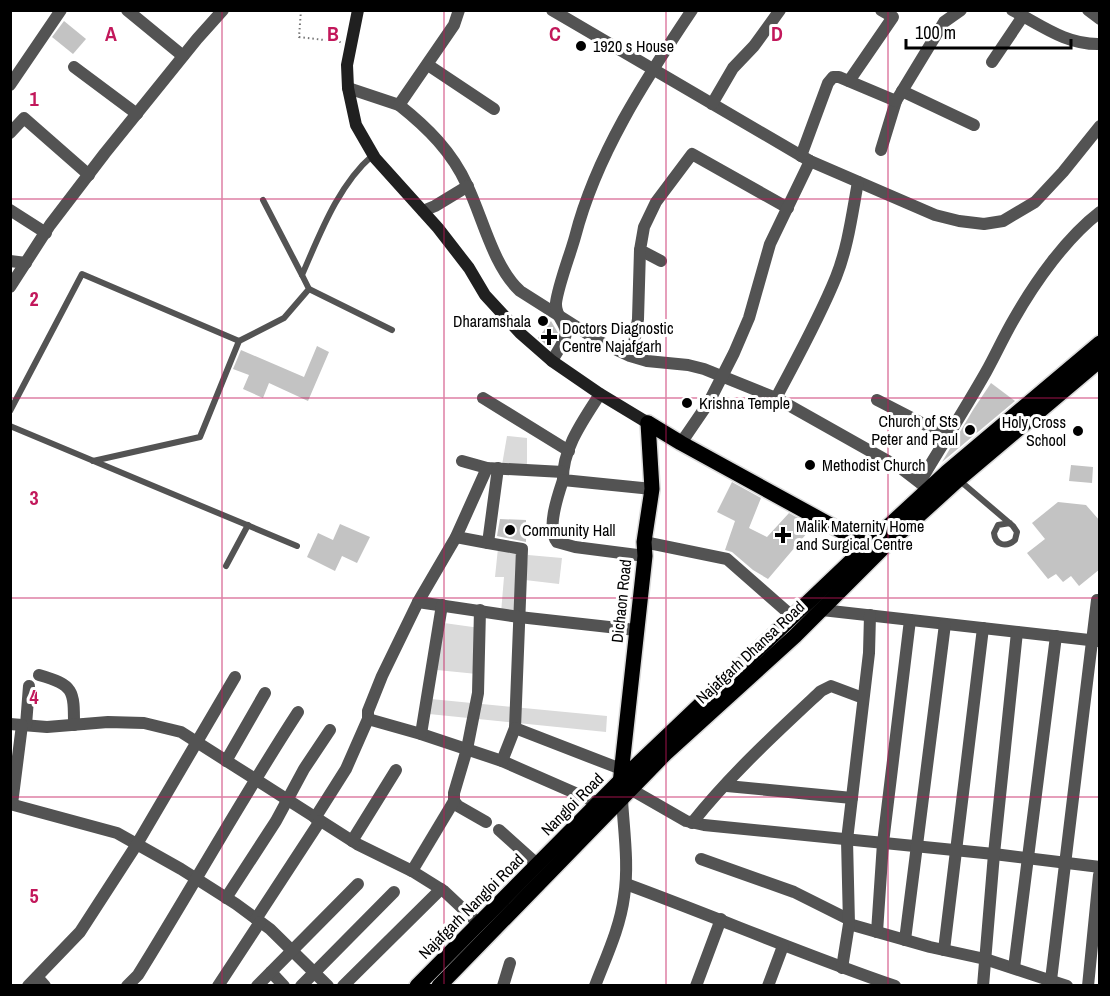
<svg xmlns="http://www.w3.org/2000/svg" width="1110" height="996" viewBox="0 0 1110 996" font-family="'Archivo Narrow',sans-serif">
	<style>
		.green { fill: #dadada }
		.building { fill: #c3c3c3 }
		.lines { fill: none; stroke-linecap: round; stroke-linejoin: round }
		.primary-casing { stroke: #dbdbdb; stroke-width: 18 }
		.path { stroke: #757575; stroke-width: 2; stroke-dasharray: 1.5 3; stroke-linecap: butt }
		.service { stroke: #535353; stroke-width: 6 }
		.minor { stroke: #535353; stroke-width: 12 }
		.tertiary { stroke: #535353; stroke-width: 12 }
		.secondary { stroke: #202020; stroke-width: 12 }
		.primary { stroke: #000; stroke-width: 15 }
		.grid { fill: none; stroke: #c2185b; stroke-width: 1.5; stroke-opacity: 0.55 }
		.poi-dot { fill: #000; stroke: #fff; stroke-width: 2 }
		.labels { text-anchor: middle; stroke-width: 6; stroke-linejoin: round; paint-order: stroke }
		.poi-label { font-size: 16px; fill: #000; stroke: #fff; text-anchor: start }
		.street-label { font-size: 16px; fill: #000; stroke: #fff }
		.grid-label { font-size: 20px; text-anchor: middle; font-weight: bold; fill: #c2185b; stroke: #fff; stroke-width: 6; stroke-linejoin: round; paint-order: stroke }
	</style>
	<rect width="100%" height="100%" fill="#fff"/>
	<g class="green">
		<polygon points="507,436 527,438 527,467 502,465"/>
		<polygon points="498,548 518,552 516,613 501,613 504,577 495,577"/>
		<polygon points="528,555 562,558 559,584 525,580"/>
		<polygon points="444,623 480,628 477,674 437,670"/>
		<polygon points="431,699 607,716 606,732 429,714"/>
	</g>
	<g class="building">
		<polygon points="64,21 86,39 73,54 52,37"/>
		<polygon points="551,321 558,333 550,348 538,338"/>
		<polygon points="317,346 329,352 308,401 269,383 263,398 243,389 249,375 233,369 241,350 304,377"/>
		<polygon points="991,383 1015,401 942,462 973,410"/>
		<polygon points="1071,465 1093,467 1092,483 1069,481"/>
		<polygon points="732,482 761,498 749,528 767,537 789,513 813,526 768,579 753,570 732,552 725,550 735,521 717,512"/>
		<polygon points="1058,502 1086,505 1100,521 1100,569 1079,586 1071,576 1063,582 1056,574 1048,579 1027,553 1045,539 1032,523"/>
		<polygon points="500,519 526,520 526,542 497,536"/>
		<polygon points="340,524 370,537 357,563 342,556 335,571 307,557 318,533 333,540"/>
	</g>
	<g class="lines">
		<g class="primary-casing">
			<g id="primary">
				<polyline points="648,423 681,443 876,550"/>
				<polyline points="620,784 645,556 644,542 652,489 648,423"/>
				<polyline points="417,986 621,780 868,545 947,472 1100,343"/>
				<polyline points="439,986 665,754 795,636 883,548 959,479 1100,360"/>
			</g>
		</g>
		<polyline class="path" points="301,10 299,37 341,42"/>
		<g class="service">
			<polyline points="263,200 302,275"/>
			<polyline points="309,289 392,330"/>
			<polyline points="10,411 82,274 239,341"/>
			<polyline points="10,426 297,546"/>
			<path d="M93 461 200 437 239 341 284 318 309 289 302 275C320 234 338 185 373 155"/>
			<path d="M959 480 1013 526 1017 532 1015 540C1006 548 995 545 994 533L998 525 1010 523"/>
			<polyline points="226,566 248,525"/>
		</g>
		<g class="minor">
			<polyline points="127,10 183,56"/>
			<polyline points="552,10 810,161 935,215 959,221 984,224 1003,221 1035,202 1063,172 1100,126"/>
			<path d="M1012 10C1041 25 1066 45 1100 44"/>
			<polyline points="1088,10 1100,19"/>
			<polyline points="992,62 1023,16"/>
			<polyline points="428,65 494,109"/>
			<polyline points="74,67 137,114"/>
			<polyline points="849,81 893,17 881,10"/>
			<polyline points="10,85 61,10"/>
			<polyline points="348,88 399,105 454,25 459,10"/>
			<polyline points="902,91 974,125"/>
			<polyline points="712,104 733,68 754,46 780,10"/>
			<path d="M399 105C428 128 452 152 467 185 483 218 493 266 520 291L602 343 630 356 647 361 688 365 704 369 776 398 902 469 928 489"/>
			<polyline points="10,133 24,118 89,175"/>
			<polyline points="881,150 896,101"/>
			<polyline points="801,156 828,83 833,77 839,77 896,101 944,22 961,10"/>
			<polyline points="10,210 46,233"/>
			<polyline points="423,211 435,206 468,186"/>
			<polyline points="10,261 26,263"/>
			<polyline points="661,261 640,250 644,227 656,202 692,154 788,208"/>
			<polyline points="10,287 50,225 105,153 197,39 223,10"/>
			<polyline points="632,356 638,319 640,250"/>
			<path d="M552 361C556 353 565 342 566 333 566 322 555 317 556 303 558 286 570 255 575 237 596 155 645 80 692 10"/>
			<path d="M600 394C584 419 562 449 563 480L652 489"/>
			<polyline points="483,398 569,451"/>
			<path d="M776 398C797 358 819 319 836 277 848 247 852 214 858 182"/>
			<polyline points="877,400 947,436"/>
			<polyline points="681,443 709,402 734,353 749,318 770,244 810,161"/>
			<polyline points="462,461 487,468 563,472"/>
			<polyline points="487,468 456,537 418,602 382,676 368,711 368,719 421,734 502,761 598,803"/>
			<path d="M563 480C558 495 546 529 557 542L575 547 645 556"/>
			<path d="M920 482C942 445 965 409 986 372 996 354 1004 336 1014 319 1035 282 1066 238 1100 212"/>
			<polyline points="456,537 488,543 498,468"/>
			<polyline points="644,542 727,559 793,617"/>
			<polyline points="488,543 522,549 515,728 502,761"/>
			<polyline points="418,602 519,617 636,630"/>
			<polyline points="480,610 478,693 467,749 454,793 454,801 458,806 486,822"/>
			<polyline points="822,610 1098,641"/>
			<path d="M39 675C74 685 74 690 74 725"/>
			<polyline points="10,724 47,727 108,722 144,723 181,732 357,844 412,871 444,891 478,923"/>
			<polyline points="26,725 29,686"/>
			<polyline points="515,728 621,769"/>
			<polyline points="421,734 442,605"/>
			<polyline points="226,761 265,693"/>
			<polyline points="727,786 852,798"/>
			<polyline points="632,790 686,821 704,825 994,854 1100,867"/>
			<polyline points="10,804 117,833 181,869 236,904 270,929 328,986"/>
			<polyline points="12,804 22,725"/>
			<polyline points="315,818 346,769 368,719"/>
			<path d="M692 823C730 775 776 733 821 691L831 686 863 698"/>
			<polyline points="499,830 538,865"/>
			<polyline points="352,841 396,770"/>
			<polyline points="701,859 794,892 848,919"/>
			<polyline points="412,871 454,801"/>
			<path d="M626 884C716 917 804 955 895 986"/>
			<polyline points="226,898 276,821 304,769 330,730"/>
			<polyline points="256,919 320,821"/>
			<polyline points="849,924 930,947 985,959 1067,986"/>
			<polyline points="877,932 883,843 910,620"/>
			<polyline points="905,940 945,624"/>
			<polyline points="944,950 983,628"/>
			<polyline points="842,968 849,924 847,840 869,653 870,615"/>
			<polyline points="1014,968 1056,636"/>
			<polyline points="271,972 284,986"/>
			<polyline points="37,977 45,986"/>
			<polyline points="1051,980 1097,600"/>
			<polyline points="28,986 80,932 137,844 235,677"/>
			<path d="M127 986 138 975C192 888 242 798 298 712"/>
			<polyline points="218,986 260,922"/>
			<polyline points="257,986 358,884"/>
			<polyline points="301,986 394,892"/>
			<polyline points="343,986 441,889"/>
			<polyline points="503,986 510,963"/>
			<polyline points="696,986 721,919"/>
			<polyline points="768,986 783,946"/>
			<polyline points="983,986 994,854 1017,632"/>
			<polyline points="1088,986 1099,875"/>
		</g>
		<path class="tertiary" d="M595 986C606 957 620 928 624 897 629 866 624 832 622 800"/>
		<polyline class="secondary" points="358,10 347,65 348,88 356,125 375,158 438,228 469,268 485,295 520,333 552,361 600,394 648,423"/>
		<use href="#primary" class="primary"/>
	</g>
	<path class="grid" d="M222 10V986M444 10V986M666 10V986M888 10V986M10 199H1100M10 398H1100M10 598H1100M10 797H1100"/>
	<g class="poi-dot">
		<circle cx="581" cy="46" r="6"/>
		<circle cx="543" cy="321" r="6"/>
		<path d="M546 328h6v6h6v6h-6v6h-6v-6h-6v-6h6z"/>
		<circle cx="687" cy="403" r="6"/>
		<circle cx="970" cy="430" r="6"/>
		<circle cx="1078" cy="431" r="6"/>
		<circle cx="810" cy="465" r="6"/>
		<circle cx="510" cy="530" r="6"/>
		<path d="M780 526h6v6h6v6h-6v6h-6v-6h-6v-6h6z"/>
	</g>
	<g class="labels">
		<g class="poi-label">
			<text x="593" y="52">1920 s House</text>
			<text x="531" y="327" text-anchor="end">Dharamshala</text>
			<text x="562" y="334">Doctors Diagnostic<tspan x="562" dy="18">Centre Najafgarh</tspan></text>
			<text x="699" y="409">Krishna Temple</text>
			<text x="958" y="427" text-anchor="end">Church of Sts<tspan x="958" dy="18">Peter and Paul</tspan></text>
			<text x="1066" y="428" text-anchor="end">Holy Cross<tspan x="1066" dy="18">School</tspan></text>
			<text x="822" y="471">Methodist Church</text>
			<text x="796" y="532">Malik Maternity Home<tspan x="796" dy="18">and Surgical Centre</tspan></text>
			<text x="522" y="536">Community Hall</text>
		</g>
		<g class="street-label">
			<text transform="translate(621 601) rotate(-84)" y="6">Dichaon Road</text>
			<text transform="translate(750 652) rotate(-43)" y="6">Najafgarh Dhansa Road</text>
			<text transform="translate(572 804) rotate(-45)" y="6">Nangloi Road</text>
			<text transform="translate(471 906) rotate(-45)" y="6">Najafgarh Nangloi Road</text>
		</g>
	</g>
	<g class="grid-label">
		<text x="111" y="41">A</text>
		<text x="333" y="41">B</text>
		<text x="555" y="41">C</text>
		<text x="777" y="41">D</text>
		<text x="34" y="106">1</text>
		<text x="34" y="306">2</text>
		<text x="34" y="505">3</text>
		<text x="34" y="704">4</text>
		<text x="34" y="903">5</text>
	</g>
	<rect width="1110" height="996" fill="none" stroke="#000000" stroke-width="24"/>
	<path d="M906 39v9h165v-9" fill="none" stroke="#000000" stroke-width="3"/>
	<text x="915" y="39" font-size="18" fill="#000000" stroke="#ffffff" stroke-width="4.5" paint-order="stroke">100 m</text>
</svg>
